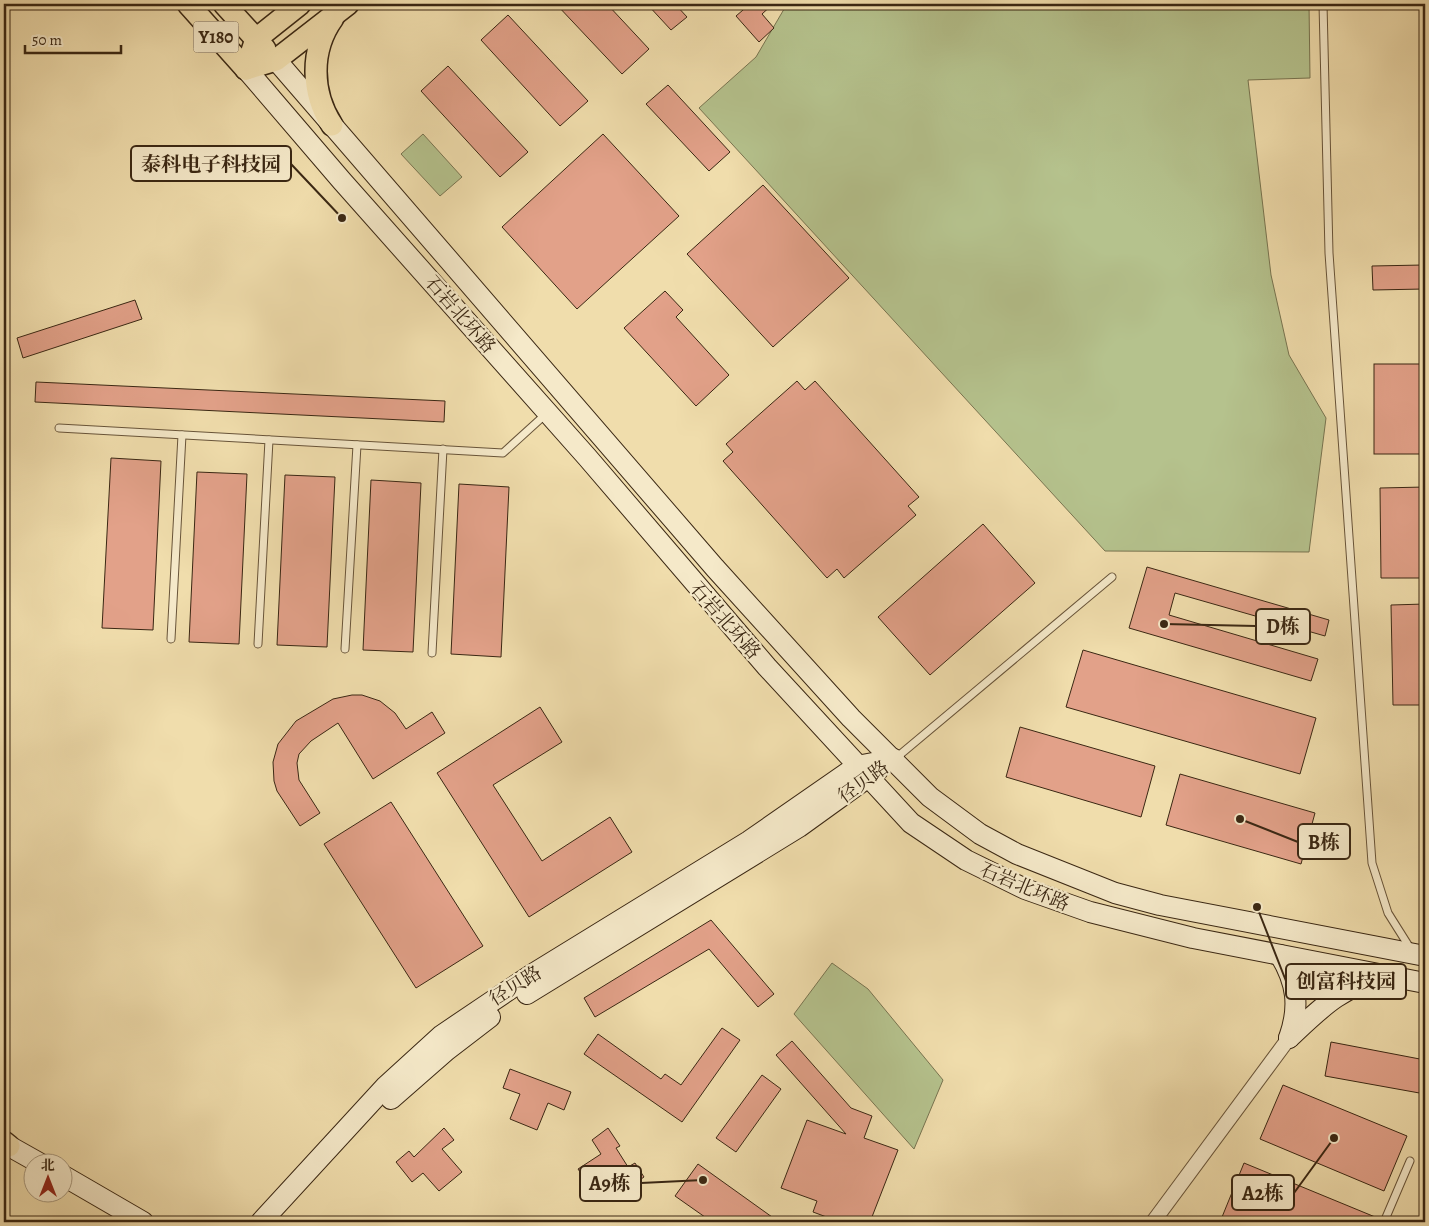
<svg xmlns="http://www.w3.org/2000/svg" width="1429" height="1226" viewBox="0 0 1429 1226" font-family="Alegreya,'Noto Serif SC',serif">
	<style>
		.green { fill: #b5c28d; stroke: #787450 }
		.building { fill: #e2a189; stroke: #3a2713 }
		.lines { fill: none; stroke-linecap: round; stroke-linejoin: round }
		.lane-casing { stroke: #685439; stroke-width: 9 }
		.street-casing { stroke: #685439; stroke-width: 16 }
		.secondary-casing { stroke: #3a2713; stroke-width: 22 }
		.primary-casing { stroke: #3a2713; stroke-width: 24 }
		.lane { stroke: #f5e9c9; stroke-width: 7 }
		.street { stroke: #f5e9c9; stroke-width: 14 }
		.secondary { stroke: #f5e9c9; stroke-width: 20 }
		.primary { stroke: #f0ddac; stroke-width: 21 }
		.labels { text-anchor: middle; stroke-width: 4.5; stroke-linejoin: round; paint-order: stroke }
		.shield { fill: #f5e9c9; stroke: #72614a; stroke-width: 1 }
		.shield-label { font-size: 18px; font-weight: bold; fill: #3a2713 }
		.street-label { font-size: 19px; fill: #3a2713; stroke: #f5e9c9 }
		.leader { fill: none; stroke: #3a2713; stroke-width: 2 }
		.callout-dot { fill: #3a2713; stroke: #f5e9c9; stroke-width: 2 }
		.callout { fill: #f5e9c9; stroke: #3a2713; stroke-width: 2 }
		.callout-label { font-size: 20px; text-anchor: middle; font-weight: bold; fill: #3a2713 }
	</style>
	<rect width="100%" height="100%" fill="#f0ddac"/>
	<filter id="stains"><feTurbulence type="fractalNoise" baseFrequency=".004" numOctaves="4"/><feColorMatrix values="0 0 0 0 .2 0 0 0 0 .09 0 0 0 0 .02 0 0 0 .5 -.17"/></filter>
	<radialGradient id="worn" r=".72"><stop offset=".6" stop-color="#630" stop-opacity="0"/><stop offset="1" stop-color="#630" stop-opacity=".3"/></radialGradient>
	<g class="green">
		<polygon points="787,4 1309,4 1310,78 1248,80 1271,275 1289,355 1326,418 1309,552 1105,551 699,108 756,57"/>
		<polygon points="423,134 462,177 440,196 401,154"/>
		<polygon points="832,963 868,989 943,1080 914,1149 794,1014"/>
	</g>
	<g class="building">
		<polygon points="556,4 607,4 649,49 622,74"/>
		<polygon points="647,4 675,4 687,17 671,30"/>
		<polygon points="750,4 773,4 762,14 774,28 759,42 736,16"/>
		<polygon points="508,15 588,101 560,126 481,40"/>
		<polygon points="448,66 528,152 500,177 421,91"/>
		<polygon points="668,85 730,152 709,171 646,104"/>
		<polygon points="603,134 679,216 577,309 502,227"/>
		<polygon points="763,185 849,278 773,347 687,254"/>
		<polygon points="1423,265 1424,289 1373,290 1372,266"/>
		<polygon points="665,291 683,310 676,317 729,375 696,406 624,328"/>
		<polygon points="135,300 142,319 23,358 17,338"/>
		<rect x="1374" y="364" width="51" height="90"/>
		<polygon points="797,381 805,390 815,381 919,497 908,506 916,515 844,578 837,569 827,578 723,461 733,452 726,444"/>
		<polygon points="36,382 445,401 444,422 35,402"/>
		<polygon points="111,458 161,461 153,630 102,628"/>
		<polygon points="197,472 247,474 239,644 189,642"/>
		<polygon points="285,475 335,477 327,647 277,645"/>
		<polygon points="371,480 421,483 413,652 363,650"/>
		<polygon points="459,484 509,487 501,657 451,654"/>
		<polygon points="1425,487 1425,578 1381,578 1380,488"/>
		<polygon points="983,524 1035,583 930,675 878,617"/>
		<polygon points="1147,567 1329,620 1325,636 1175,593 1169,615 1318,659 1311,681 1129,628"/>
		<polygon points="1425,604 1425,705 1393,705 1391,605"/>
		<polygon points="1083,650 1316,718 1300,774 1066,707"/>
		<polygon points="352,695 362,695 380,701 395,713 406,729 432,712 445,733 373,779 338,723 311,741 299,754 297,763 299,780 320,813 300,826 277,791 274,781 273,762 278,744 296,721 333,699"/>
		<polygon points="540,707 562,742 493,785 542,861 610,817 632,852 529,917 437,773"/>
		<polygon points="1020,727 1155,766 1141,817 1006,777"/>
		<polygon points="1180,774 1315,813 1301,864 1166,825"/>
		<polygon points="391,802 483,946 416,988 324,844"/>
		<polygon points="711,920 774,994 758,1007 709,949 595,1017 584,998"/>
		<polygon points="722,1028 740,1040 682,1122 584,1054 598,1034 661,1079 665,1074 681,1085"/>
		<polygon points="792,1041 851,1108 872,1116 864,1138 898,1150 870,1222 840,1222 813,1212 817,1201 781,1188 807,1120 846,1134 776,1055"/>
		<polygon points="1331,1042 1425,1060 1425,1094 1325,1076"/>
		<polygon points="510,1069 571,1092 564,1110 548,1103 537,1130 510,1119 520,1094 503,1088"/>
		<polygon points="762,1075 781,1089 736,1152 716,1138"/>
		<polygon points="1283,1085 1407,1136 1384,1191 1260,1139"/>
		<polygon points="444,1128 454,1140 442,1149 462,1172 439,1191 423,1173 412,1182 396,1162 409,1151 414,1157"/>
		<polygon points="608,1128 620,1146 616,1148 628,1167 635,1163 644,1177 622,1192 614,1181 595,1194 578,1169 601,1154 592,1140"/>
		<polygon points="1244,1163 1380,1219 1379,1222 1220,1222"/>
		<polygon points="698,1164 779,1222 712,1222 675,1196"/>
	</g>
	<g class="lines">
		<g class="lane-casing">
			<g id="lane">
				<polyline points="1323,4 1329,253 1372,863 1388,913 1410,948"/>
				<polyline points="59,428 503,453 547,413"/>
				<polyline points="171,639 182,435"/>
				<polyline points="258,644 269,440"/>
				<polyline points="345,649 357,445"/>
				<polyline points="432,653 443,449"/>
				<polyline points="896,758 1112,577"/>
				<polyline points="1384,1222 1410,1161"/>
			</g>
		</g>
		<g class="street-casing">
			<polyline id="street" points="1153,1222 1289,1038"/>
		</g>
		<g class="secondary-casing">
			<g id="secondary">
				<polyline points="276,60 715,568 851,718 930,797 980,834 1017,854 1115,893 1160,905 1425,956"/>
				<polyline points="246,69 342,181 587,457 767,667 911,823 966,860 1025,889 1090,912 1193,938 1425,983"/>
				<path d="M1280 955C1297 983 1300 1007 1289 1038"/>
				<polyline points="527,994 799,827 878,770"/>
				<path d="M1289 1038C1320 1009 1341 986 1384 978"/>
				<polyline points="391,1099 447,1050 490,1017"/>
				<polyline points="9,1146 41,1164"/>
				<polyline points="62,1175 143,1222"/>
				<polyline points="261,1222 385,1087 442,1035 531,975 749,841 857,766 894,759"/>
			</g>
		</g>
		<g class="primary-casing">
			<g id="primary">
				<polyline points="188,4 246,69"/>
				<polyline points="224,4 265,49"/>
				<polyline points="246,69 276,60 348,4"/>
				<polyline points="246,69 256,39 300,4"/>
				<path d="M332 125C311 92 310 50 333 18"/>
				<polyline points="4,1142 9,1146"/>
			</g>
		</g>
		<use href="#lane" class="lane"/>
		<use href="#street" class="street"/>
		<use href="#secondary" class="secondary"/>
		<use href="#primary" class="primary"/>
	</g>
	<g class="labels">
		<rect class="shield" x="193.5" y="21.5" width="45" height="31" rx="4"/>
		<g class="shield-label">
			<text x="216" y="43">Y180</text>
		</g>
		<g class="street-label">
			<text transform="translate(461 314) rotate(49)" y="7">石岩北环路</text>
			<text transform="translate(726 620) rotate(49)" y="7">石岩北环路</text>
			<text transform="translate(863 781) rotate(-36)" y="7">径贝路</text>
			<text transform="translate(1025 886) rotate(23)" y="7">石岩北环路</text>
			<text transform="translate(515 985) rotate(-32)" y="7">径贝路</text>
		</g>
	</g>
	<path class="leader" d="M342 218L291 164M1164 624L1256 626M1240 819L1298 842M1257 907L1286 981M703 1180L641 1183M1334 1138L1294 1193"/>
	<g class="callout-dot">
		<circle cx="342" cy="218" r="5"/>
		<circle cx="1164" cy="624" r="5"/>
		<circle cx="1240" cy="819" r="5"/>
		<circle cx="1257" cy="907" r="5"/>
		<circle cx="703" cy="1180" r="5"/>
		<circle cx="1334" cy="1138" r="5"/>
	</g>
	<g class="callout">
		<rect x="131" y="146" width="160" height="35" rx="5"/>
		<rect x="1256" y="609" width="54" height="35" rx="5"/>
		<rect x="1298" y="824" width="52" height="35" rx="5"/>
		<rect x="1286" y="964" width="120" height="35" rx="5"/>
		<rect x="580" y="1166" width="61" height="35" rx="5"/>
		<rect x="1232" y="1175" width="62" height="35" rx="5"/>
	</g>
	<g class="callout-label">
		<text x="211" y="171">泰科电子科技园</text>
		<text x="1283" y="633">D栋</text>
		<text x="1324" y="849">B栋</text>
		<text x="1346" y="988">创富科技园</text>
		<text x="610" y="1190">A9栋</text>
		<text x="1263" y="1200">A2栋</text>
	</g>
	<rect width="1429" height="1226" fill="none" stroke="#f0ddac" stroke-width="20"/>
	<rect x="5" y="5" width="1419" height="1216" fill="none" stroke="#3a2713" stroke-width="2.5"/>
	<rect x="10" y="10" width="1409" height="1206" fill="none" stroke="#3a2713"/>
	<g transform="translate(48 1178)"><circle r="24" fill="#f5e9c9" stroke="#aa9b80"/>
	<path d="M0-4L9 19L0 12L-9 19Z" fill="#8f2418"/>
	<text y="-8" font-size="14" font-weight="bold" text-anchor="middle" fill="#3a2713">北</text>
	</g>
	<path d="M25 45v8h96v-8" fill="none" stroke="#3a2713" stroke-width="2.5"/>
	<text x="32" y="45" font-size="15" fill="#3a2713" stroke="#f5e9c9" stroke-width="4" paint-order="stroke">50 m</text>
	<rect width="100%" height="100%" filter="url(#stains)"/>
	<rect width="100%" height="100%" fill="url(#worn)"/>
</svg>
